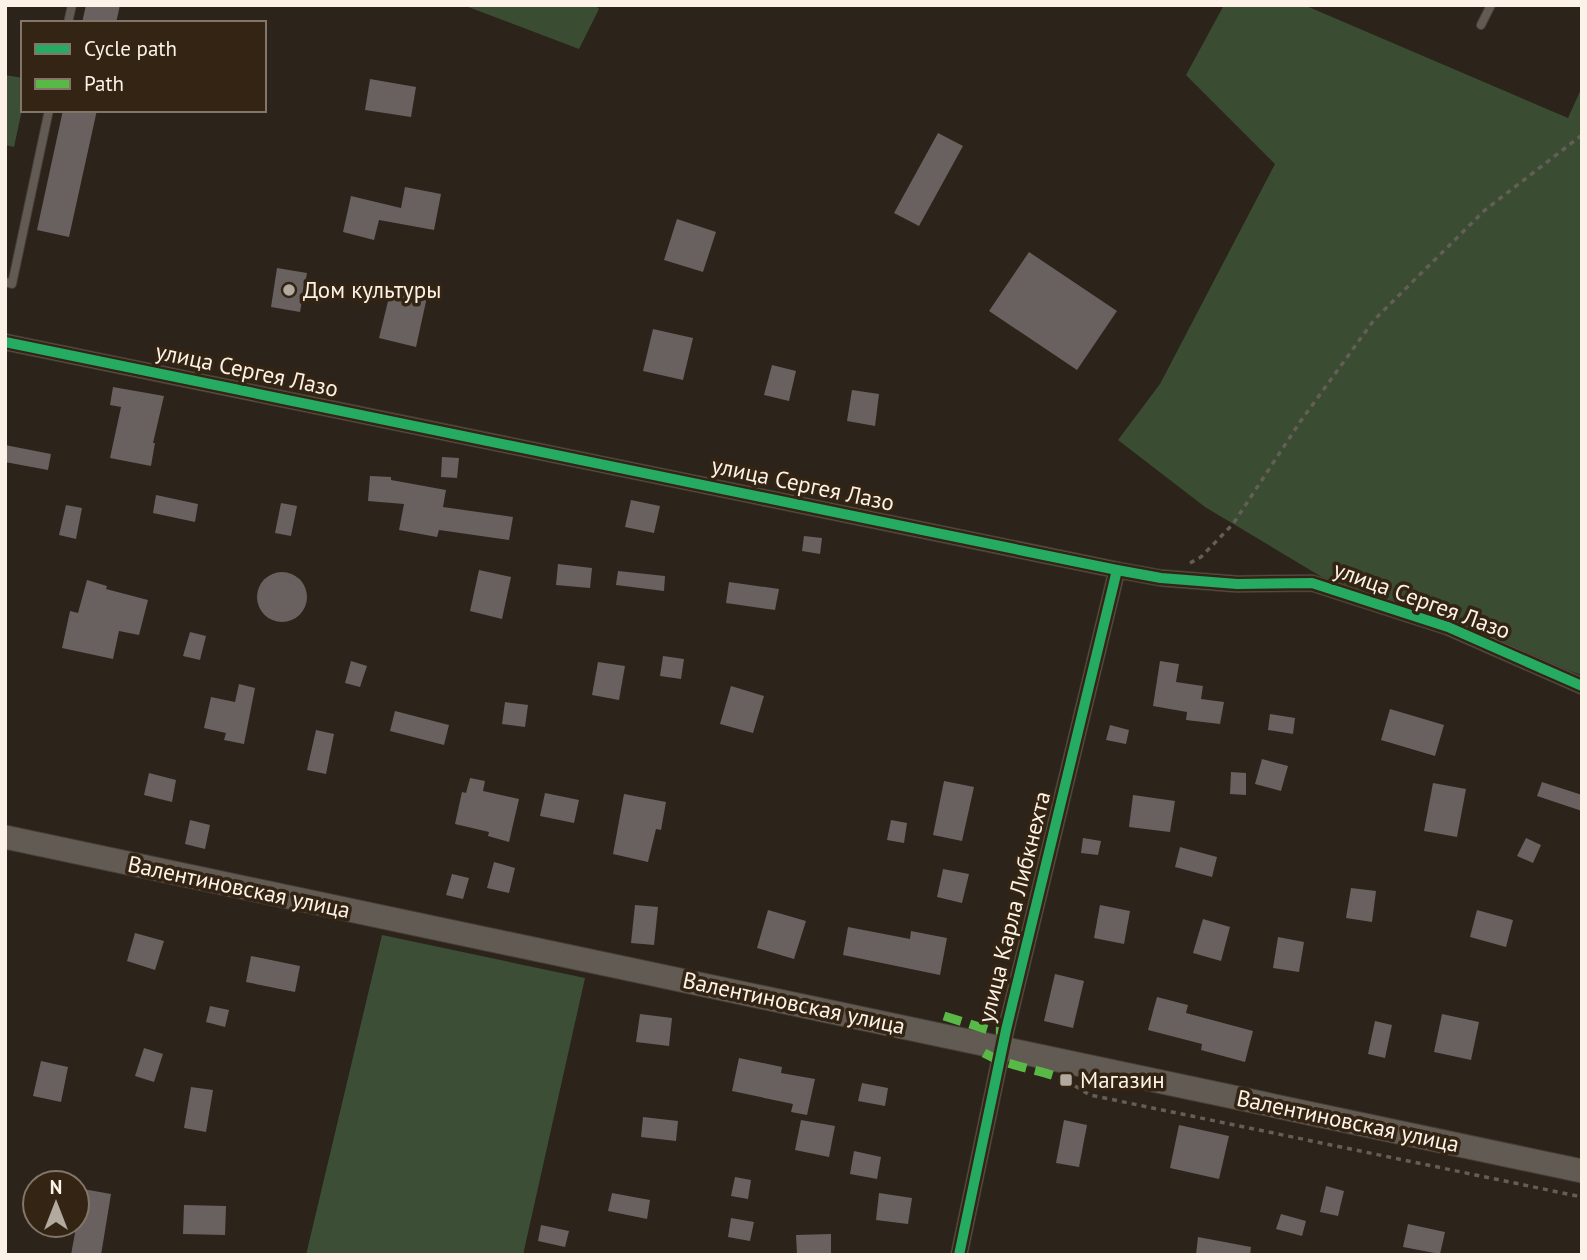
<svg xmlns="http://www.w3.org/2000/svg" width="1587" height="1260" viewBox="0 0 1587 1260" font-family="'PT Sans',sans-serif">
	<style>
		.green { fill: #3c4e36 }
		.forest { fill: #3a4d32 }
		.building { fill: #686160 }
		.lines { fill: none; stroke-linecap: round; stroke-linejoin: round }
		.lane-casing { stroke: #463e37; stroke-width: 10 }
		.street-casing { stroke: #463e37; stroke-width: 18 }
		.secondary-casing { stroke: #463e37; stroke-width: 25 }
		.path { stroke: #655e57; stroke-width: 3.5; stroke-dasharray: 5 5; stroke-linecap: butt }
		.lane { stroke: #625b54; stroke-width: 8 }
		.street { stroke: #625b54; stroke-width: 16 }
		.secondary { stroke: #625b54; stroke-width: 23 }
		.quiet { stroke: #58b947; stroke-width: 9; stroke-dasharray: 18 9; stroke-linecap: butt }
		.cycleway-casing { stroke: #332413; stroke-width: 15 }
		.cycleway { stroke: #26ab63; stroke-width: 10 }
		.poi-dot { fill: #b3aa9f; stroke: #332413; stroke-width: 2.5 }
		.labels { text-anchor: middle; stroke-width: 7; stroke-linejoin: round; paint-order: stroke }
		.poi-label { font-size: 23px; fill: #fcf2e7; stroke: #332413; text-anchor: start }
		.street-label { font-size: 23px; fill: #fcf2e7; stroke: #332413 }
	</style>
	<rect width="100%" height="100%" fill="#2c231a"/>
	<g class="green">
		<polygon points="5,75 23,78 23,105 14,147 5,145"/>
		<polygon points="382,935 585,978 523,1255 306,1255"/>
	</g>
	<g class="forest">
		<polygon points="463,5 595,5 599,9 579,49"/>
		<polygon points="1224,5 1304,5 1568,118 1582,87 1582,675 1362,601 1205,507 1118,440 1160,384 1275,164 1186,75"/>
	</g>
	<g class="building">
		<polygon points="86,5 120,5 116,23 82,23"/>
		<polygon points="370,79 416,87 411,117 365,110"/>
		<polygon points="63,110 97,110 69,237 37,230"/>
		<polygon points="938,133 963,146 919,226 894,213"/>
		<polygon points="405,187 441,194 434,230 379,220 374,240 343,232 351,196 401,208"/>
		<polygon points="677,219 716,232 703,272 664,260"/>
		<polygon points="1029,252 1117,311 1077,370 989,311"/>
		<polygon points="277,268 307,273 300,312 271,307"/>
		<polygon points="391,289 427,297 416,347 379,338"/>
		<polygon points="653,329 693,338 683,380 643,371"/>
		<polygon points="772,365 796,371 789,401 764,395"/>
		<polygon points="113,387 164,396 153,443 155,443 151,466 110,458 121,407 110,405"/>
		<polygon points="852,390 879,394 875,426 847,421"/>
		<polygon points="5,445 51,454 48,470 5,462"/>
		<polygon points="442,457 459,458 457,478 441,477"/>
		<polygon points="370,476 391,477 391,480 446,490 443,507 513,517 509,540 439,530 437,537 399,530 404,504 368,501"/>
		<polygon points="156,495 198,504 195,522 153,513"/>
		<polygon points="631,500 660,506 654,533 625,527"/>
		<polygon points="281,503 297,506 291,536 275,533"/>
		<polygon points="66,505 82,508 76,539 59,535"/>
		<polygon points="804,536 822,538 820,554 802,551"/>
		<polygon points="558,564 592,568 590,588 556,585"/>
		<polygon points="479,570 511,577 502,619 470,611"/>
		<polygon points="618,571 665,576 664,591 616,585"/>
		<circle cx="282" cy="597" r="25"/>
		<polygon points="87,580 107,586 106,589 148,600 139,635 119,631 113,659 62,648 70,611 78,613"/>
		<polygon points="729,582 779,589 775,610 726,603"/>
		<polygon points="190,632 206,636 200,660 183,656"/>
		<polygon points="663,656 684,659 681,679 660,676"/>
		<polygon points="351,661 367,666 360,687 345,683"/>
		<polygon points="1160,661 1179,664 1176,682 1203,686 1201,699 1224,702 1220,724 1186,720 1187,712 1153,706"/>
		<polygon points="598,662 625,666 619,700 592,695"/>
		<polygon points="239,684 255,688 244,744 224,740 226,733 204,728 211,697 235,702"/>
		<polygon points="731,686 764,696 753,733 720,724"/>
		<polygon points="505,702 528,705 525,727 502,724"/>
		<polygon points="1390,709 1444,725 1435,756 1381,740"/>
		<polygon points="395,711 449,725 444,745 390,731"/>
		<polygon points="1270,714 1295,718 1293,734 1268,730"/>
		<polygon points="1110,725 1129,730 1126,744 1106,740"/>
		<polygon points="316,730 334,734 326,774 307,770"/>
		<polygon points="1262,759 1288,766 1281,791 1255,784"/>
		<polygon points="1231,772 1246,773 1246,795 1230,794"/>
		<polygon points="149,773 176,780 172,802 144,795"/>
		<polygon points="470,778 485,781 483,791 519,799 509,842 488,836 489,832 455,824 462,792 466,793"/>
		<polygon points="944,781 974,787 962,841 933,835"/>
		<polygon points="1542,782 1582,795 1582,811 1537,796"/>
		<polygon points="1433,783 1466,789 1457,837 1424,831"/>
		<polygon points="545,793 579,800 574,823 540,816"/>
		<polygon points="624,794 666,802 661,830 656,829 648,862 613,854"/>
		<polygon points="1133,795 1175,801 1170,832 1129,827"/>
		<polygon points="190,820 210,825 205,849 185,844"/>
		<polygon points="891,820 907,823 904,843 887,840"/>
		<polygon points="1083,838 1101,841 1098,855 1081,853"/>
		<polygon points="1526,838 1541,845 1533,863 1517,856"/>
		<polygon points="1180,847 1217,857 1212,877 1175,867"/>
		<polygon points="494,862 515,868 509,893 487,888"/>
		<polygon points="943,869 969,874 962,903 937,897"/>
		<polygon points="452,874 469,878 463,899 446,895"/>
		<polygon points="1351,888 1376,891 1372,922 1346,918"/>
		<polygon points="635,905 658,907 654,945 631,943"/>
		<polygon points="1100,905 1130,911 1124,944 1094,938"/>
		<polygon points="768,910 806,921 794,959 757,948"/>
		<polygon points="1477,910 1513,920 1506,947 1470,937"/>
		<polygon points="1203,919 1230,927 1221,961 1193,953"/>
		<polygon points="848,927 910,939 911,931 947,938 940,975 843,955"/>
		<polygon points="135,933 164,941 155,970 127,961"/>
		<polygon points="1278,937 1304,942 1299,972 1273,968"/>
		<polygon points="251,956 300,966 295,992 246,982"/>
		<polygon points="1055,974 1084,981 1073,1028 1044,1021"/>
		<polygon points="1157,997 1188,1005 1186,1013 1253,1031 1245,1062 1201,1050 1202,1044 1148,1030"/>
		<polygon points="210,1006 229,1010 225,1027 206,1022"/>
		<polygon points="640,1014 672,1018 669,1046 636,1042"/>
		<polygon points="1442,1014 1479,1022 1471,1060 1434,1052"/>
		<polygon points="1375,1021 1392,1025 1385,1058 1368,1054"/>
		<polygon points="144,1048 163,1054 154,1082 135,1076"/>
		<polygon points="739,1058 782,1067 781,1073 815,1079 807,1115 791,1112 793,1104 732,1091"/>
		<polygon points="41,1061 68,1067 61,1102 33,1096"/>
		<polygon points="862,1083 888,1088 885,1106 858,1101"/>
		<polygon points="191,1087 213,1090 206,1132 184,1128"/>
		<polygon points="643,1117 678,1121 676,1141 641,1137"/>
		<polygon points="801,1120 835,1126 829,1157 795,1150"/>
		<polygon points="1064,1120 1087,1125 1079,1167 1056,1163"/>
		<polygon points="1179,1125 1229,1136 1219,1179 1170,1168"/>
		<polygon points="854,1151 881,1157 877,1179 850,1174"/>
		<polygon points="735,1177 751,1180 748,1199 731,1196"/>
		<polygon points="1326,1186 1344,1191 1338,1216 1320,1212"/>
		<polygon points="83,1189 111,1194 101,1255 71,1255"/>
		<polygon points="612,1193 650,1200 647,1219 608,1211"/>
		<polygon points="879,1193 912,1198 908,1224 876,1220"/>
		<polygon points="184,1205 226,1206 225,1235 183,1234"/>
		<polygon points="1281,1214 1306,1221 1302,1236 1276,1229"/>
		<polygon points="731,1218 754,1222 750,1241 728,1237"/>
		<polygon points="1408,1224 1445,1232 1440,1254 1403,1247"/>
		<polygon points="541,1225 569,1231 565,1247 538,1241"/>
		<polygon points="831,1234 831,1253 797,1254 796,1235"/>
		<polygon points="1198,1237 1251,1247 1250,1255 1196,1255"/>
	</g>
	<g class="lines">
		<g class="lane-casing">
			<g id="lane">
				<polyline points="68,23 72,5"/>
				<polyline points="1481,25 1491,5"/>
				<polyline points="5,282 12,284 49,110"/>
			</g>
		</g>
		<g class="street-casing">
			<g id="street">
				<polyline points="5,342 1117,570 1161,578 1237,584 1312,583 1448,627 1582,686"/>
				<polyline points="959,1255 1006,1030 1117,570"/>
			</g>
		</g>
		<g class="secondary-casing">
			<polyline id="secondary" points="5,837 1582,1171"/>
		</g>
		<g class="path">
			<polyline points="1190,563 1201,557 1233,524 1300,422 1374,320 1485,210 1582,135"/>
			<polyline points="1075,1086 1090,1095 1582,1197"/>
		</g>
		<use href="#lane" class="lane"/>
		<use href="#street" class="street"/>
		<use href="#secondary" class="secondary"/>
		<g class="quiet">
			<polyline points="944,1016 989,1030 1006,1030"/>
			<path d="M984 1053C1009 1067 1039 1069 1066 1080"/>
		</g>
		<g class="cycleway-casing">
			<g id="cycleway">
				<polyline points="5,342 1117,570 1161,578 1237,584 1312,583 1448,627 1582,686"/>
				<polyline points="959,1255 1006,1030 1117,570"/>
			</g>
		</g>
		<use href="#cycleway" class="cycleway"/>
	</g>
	<g class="poi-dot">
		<circle cx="289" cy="290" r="7"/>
		<rect x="1059" y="1073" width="14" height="14" rx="3.5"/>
	</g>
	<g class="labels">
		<g class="poi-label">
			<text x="303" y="298">Дом культуры</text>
			<text x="1080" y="1088">Магазин</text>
		</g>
		<g class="street-label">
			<text transform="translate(247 370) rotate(12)" y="8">улица Сергея Лазо</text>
			<text transform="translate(803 484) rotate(12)" y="8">улица Сергея Лазо</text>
			<text transform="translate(1422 600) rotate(20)" y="8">улица Сергея Лазо</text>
			<text transform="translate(239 887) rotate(12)" y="8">Валентиновская улица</text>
			<text transform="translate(1014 907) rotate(-76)" y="8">улица Карла Либкнехта</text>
			<text transform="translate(794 1003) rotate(12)" y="8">Валентиновская улица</text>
			<text transform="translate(1348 1121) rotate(12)" y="8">Валентиновская улица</text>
		</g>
	</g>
	<rect width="1587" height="1260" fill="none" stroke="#fcf2e7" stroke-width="14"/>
	<rect x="21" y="21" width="245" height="91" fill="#332413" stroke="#837668" stroke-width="2"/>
	<rect x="35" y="44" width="35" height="10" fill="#26ab63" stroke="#837668" stroke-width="2"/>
	<text x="84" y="56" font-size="21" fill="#fcf2e7">Cycle path</text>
	<rect x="35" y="79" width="35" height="10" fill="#58b947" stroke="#837668" stroke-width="2"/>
	<text x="84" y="91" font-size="21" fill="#fcf2e7">Path</text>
	<g transform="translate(56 1204)"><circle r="33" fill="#332413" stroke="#837668" stroke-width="2"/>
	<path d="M0-5L12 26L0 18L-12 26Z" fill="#b3aa9f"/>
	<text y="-10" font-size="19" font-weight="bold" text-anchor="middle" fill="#fcf2e7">N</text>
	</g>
</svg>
